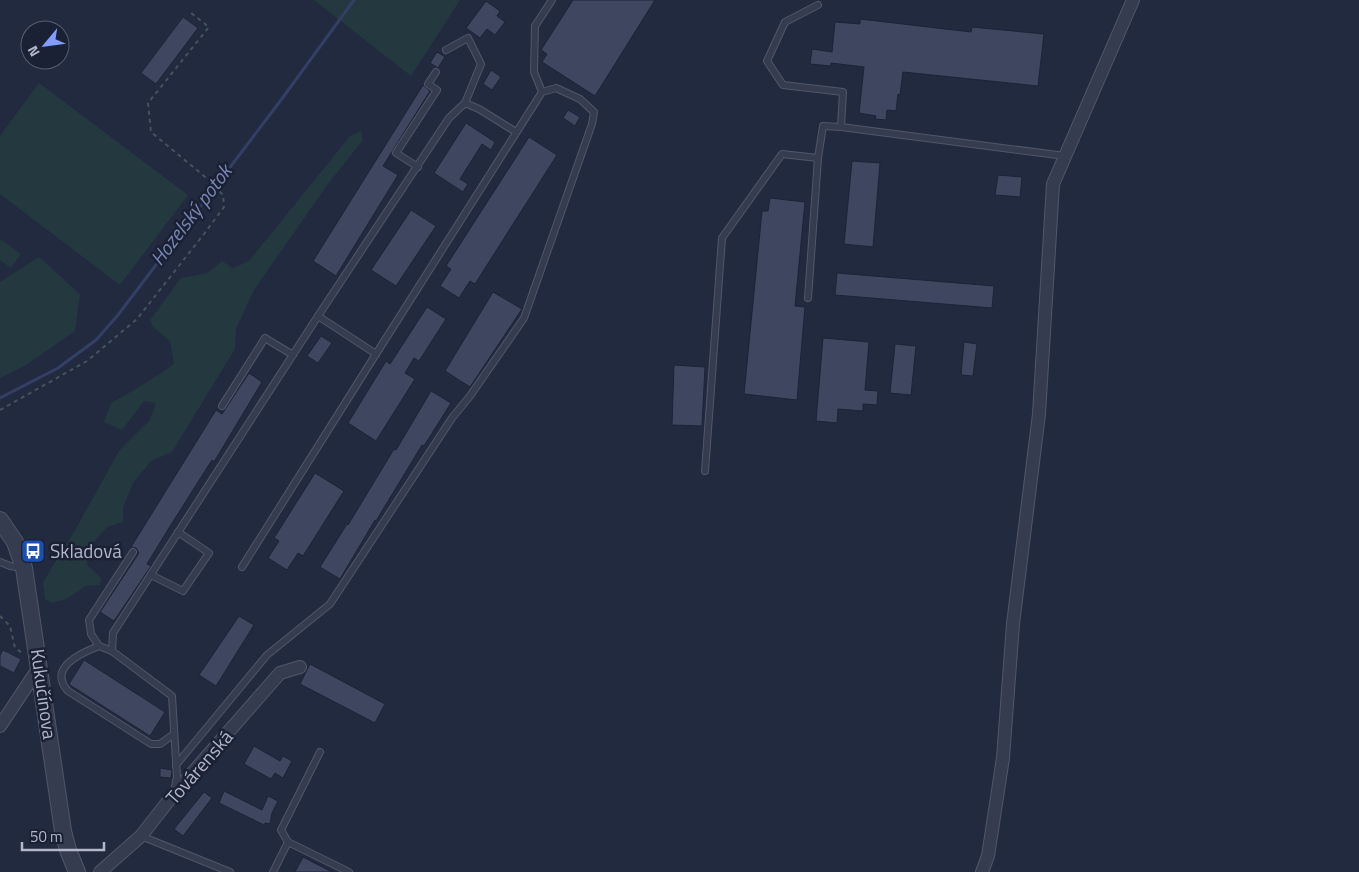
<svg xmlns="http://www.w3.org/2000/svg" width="1359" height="872" viewBox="0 0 1359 872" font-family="'Titillium Web',sans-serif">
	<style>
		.green { fill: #243840 }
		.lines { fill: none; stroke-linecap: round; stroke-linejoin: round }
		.stream { stroke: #333f65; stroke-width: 3 }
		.building { fill: #3e4660; stroke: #1d2336 }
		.service-casing { stroke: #51576a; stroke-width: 8 }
		.minor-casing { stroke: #51576a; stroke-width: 14 }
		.tertiary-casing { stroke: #51576a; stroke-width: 18 }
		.path { stroke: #42555d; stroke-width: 2; stroke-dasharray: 4 4; stroke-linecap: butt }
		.service { stroke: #363c4f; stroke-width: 6 }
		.minor { stroke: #363c4f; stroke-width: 12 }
		.tertiary { stroke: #363c4f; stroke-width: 16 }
		.labels { text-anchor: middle; stroke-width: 5; stroke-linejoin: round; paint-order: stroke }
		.poi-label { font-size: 19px; fill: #b2b7ca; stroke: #1b2134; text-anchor: start }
		.street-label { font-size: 19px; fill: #b2b7ca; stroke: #1b2134 }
		.water-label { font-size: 20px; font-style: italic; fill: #7887b3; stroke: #1b2134 }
	</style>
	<rect width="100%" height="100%" fill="#222a3f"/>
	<g class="green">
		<polygon points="314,0 460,0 411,76"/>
		<polygon points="39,83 188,195 120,285 0,194 0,136"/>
		<polygon points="361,131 363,140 328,184 254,290 236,329 235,349 172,452 151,461 133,483 123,508 123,522 107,527 89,547 87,565 101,578 100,585 86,586 66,599 52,603 45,599 43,582 78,525 119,451 150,420 156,403 144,401 122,430 104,422 111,403 146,383 174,364 170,341 153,327 150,320 181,278 208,273 222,261 233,268 249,261 350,136"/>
		<polygon points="2,240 21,254 11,268 0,260 0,242"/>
		<polygon points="39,257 80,294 75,331 26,365 0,378 0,282"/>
	</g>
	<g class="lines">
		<polyline class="stream" points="0,398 58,368 96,340 118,315 281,100 354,0"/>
	</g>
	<g class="building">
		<polygon points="573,0 655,0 595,96 542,62 547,54 541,50"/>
		<polygon points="486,1 500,11 497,16 505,22 495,35 487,29 480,38 466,28"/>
		<polygon points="183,17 198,28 156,84 141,73"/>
		<polygon points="860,19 971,32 972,27 1044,34 1038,86 903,72 900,95 898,94 896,111 887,110 886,120 875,119 876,116 859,113 864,67 831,63 831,66 810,64 812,49 832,52 835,22 860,24"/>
		<polygon points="437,52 445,57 438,68 430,63"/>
		<polygon points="491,70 501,77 492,90 483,84"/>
		<polygon points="423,85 430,91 383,166 398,175 336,276 313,261"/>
		<polygon points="568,110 580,117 575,126 563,118"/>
		<polygon points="466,123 495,142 491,150 482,144 460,179 468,184 463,192 434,173"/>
		<polygon points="529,137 557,155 475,284 470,281 459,298 440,286 451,269 446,266"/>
		<polygon points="852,161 880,163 873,247 844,244"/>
		<polygon points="998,175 1022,177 1020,197 995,195"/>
		<polygon points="770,198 805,202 795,306 805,307 797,400 744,394 762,211 768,211"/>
		<polygon points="411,210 436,226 396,286 371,270"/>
		<polygon points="837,273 994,286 992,308 835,295"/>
		<polygon points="493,292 522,309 470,387 445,371"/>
		<polygon points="427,307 446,319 419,361 414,358 405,373 415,379 376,441 348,423 386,361 390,364"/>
		<polygon points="321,336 332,343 318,363 307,356"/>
		<polygon points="823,338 869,342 865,390 878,391 877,405 863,404 863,411 838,409 837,423 816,421"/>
		<polygon points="964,342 977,344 973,376 961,375"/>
		<polygon points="895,344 916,346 911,395 890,393"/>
		<polygon points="674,365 705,367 702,426 672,425"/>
		<polygon points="249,373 262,382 214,462 212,460 169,528 147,564 151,566 114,621 100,612 139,553 136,548 131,547 216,410 222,414"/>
		<polygon points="431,391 451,403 424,446 422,445 376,521 375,520 340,579 320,567 347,524 348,525 394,449 396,450"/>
		<polygon points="315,473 344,491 303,556 298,553 287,570 268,558 279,541 274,538"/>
		<polygon points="239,616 254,625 216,686 199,675"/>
		<polygon points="3,650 21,659 14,673 0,666 0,655"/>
		<polygon points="84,660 165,712 150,736 70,685 69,684"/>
		<polygon points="310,664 385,704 375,723 300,684"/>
		<polygon points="254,746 280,761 283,756 292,761 283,778 275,773 271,779 244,764"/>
		<polygon points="160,768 172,770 171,778 160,777"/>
		<polygon points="224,791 262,810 268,796 278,801 272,813 270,824 265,823 264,825 219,803"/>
		<polygon points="204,792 212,798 183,836 174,829"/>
		<polygon points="303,857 332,872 295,872"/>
	</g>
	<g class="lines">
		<g class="service-casing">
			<g id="service">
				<polyline points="818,5 785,22 767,61 783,85 843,92 841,127"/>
				<polyline points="446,50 468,38 481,64 465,103"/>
				<polyline points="542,92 534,72 535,26 552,0"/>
				<polyline points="418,167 396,153 437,90 428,84 436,72"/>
				<polyline points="808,298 818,158 823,126 841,127 1065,156"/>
				<polyline points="318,316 449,118 465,103 479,109 516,132"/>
				<polyline points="222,406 265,338 293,355"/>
				<polyline points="705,471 722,238 782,154 818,158"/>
				<polyline points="0,562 10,566 23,568"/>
				<polyline points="151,575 183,591 209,553 178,532"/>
				<path d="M99 646C81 653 47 668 68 691L151 744H160L174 734"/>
				<polyline points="112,651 99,646 91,634 89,620 133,552"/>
				<polyline points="176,765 267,655 330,604 452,418 470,396 524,318 592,124 594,112 580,99 556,88 542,92 376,354"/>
				<polyline points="174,791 177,777 172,696 112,651 113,633 318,316 376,354 242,567"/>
				<polyline points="141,836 230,872"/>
				<polyline points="288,842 349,872"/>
				<polyline points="273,872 288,842 281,830 320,752"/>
			</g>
		</g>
		<g class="minor-casing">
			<g id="minor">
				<polyline points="0,726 40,666"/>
				<polyline points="100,872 141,836 173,795 280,673 300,667"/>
				<polyline points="982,872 988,856 1003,758 1013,624 1039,414 1053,184 1133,0"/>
			</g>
		</g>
		<g class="tertiary-casing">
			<polyline id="tertiary" points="0,520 15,542 24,568 63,831 68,850 77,872"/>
		</g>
		<g class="path">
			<polyline points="0,410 87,361 137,319 204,234 224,207 223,195 210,181 151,132 148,103 209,27 191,13"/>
			<polyline points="0,616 10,626 15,648 24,654"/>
		</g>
		<use href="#service" class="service"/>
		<use href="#minor" class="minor"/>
		<use href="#tertiary" class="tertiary"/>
	</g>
	<defs>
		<g id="bus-square" transform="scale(1.25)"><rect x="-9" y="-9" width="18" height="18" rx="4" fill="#1a4fb4" stroke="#1b2134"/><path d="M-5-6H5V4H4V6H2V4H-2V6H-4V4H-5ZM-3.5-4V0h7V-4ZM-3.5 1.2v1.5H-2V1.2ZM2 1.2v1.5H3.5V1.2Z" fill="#fff"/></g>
	</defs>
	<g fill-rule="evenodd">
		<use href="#bus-square" x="33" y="551"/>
	</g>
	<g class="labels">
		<g class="poi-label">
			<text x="50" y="558">Skladová</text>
		</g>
		<g class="street-label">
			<text transform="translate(44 694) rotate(82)" y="7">Kukučínova</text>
			<text transform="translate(199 767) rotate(-49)" y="7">Továrenská</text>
		</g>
		<g class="water-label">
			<text transform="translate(191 215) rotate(-53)" y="7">Hozelský potok</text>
		</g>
	</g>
	<g transform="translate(45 45) rotate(241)"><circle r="24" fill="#1b2134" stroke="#575d70"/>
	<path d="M0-4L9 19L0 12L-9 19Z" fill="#839dff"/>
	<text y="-8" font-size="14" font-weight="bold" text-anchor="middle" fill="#b2b7ca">N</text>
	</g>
	<path d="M22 842v8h82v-8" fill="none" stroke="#b2b7ca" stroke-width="2.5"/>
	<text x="30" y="842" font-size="15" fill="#b2b7ca" stroke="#1b2134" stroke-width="4" paint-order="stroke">50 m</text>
</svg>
